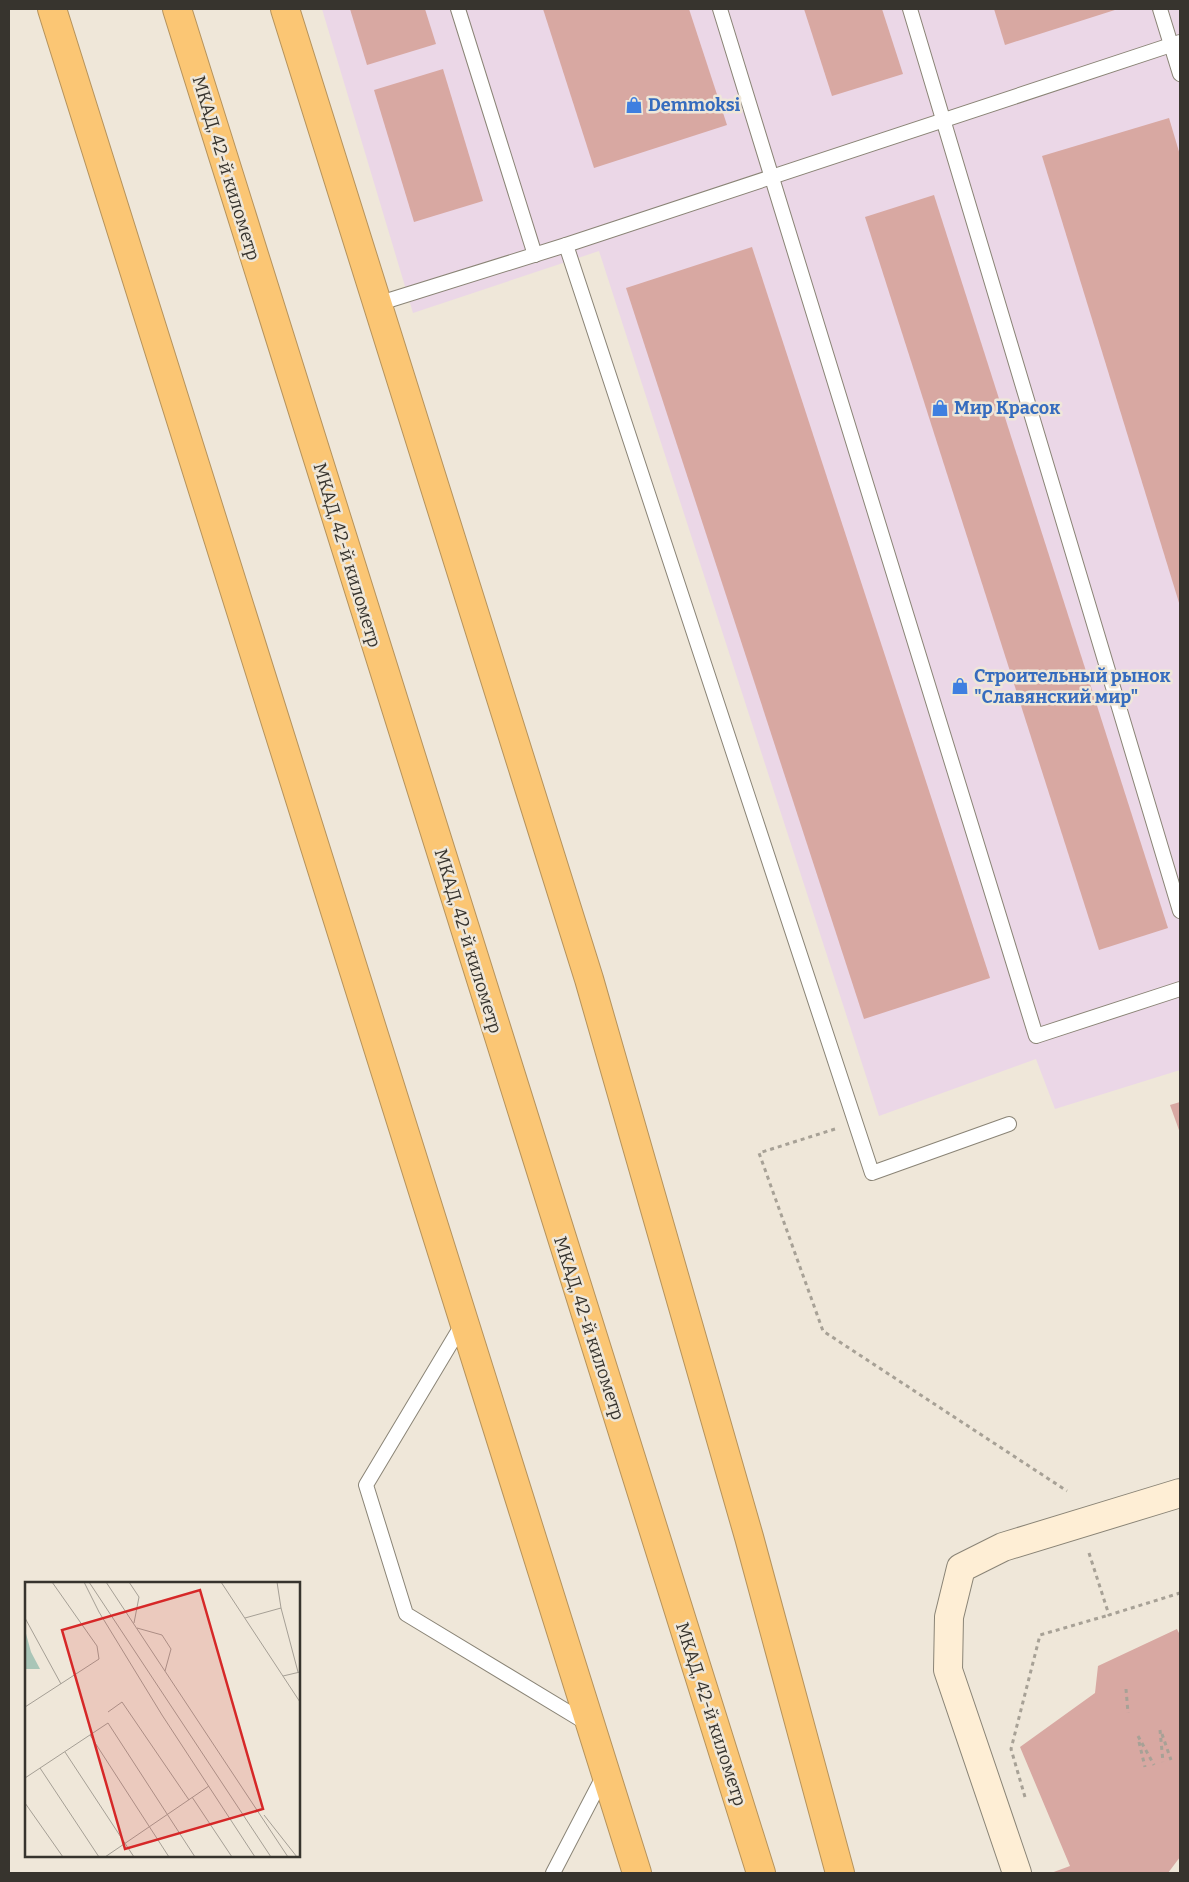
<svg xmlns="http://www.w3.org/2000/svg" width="1189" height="1882" viewBox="0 0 1189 1882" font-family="Bitter,serif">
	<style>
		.commercial { fill: #ebd7e7 }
		.building { fill: #d8a8a2 }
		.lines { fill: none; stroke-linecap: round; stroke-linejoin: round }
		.lane-casing { stroke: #8a8476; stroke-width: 16 }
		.secondary-casing { stroke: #8a8476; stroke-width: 30 }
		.highway-casing { stroke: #b6935c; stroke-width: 30 }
		.path { stroke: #a7a196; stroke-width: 3; stroke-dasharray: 4 4; stroke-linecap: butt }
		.lane { stroke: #fff; stroke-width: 14 }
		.secondary { stroke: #feeed5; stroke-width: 28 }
		.highway { stroke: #fbc674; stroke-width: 28 }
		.labels { text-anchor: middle; stroke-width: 5; stroke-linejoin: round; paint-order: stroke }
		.shop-label { font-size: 18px; font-weight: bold; fill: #366cbe; stroke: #efe7d9; text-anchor: start }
		.street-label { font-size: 18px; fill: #37342e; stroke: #efe7d9 }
		.inset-road { fill: none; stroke: #a59f95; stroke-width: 1 }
		.view { fill: #d62828; fill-opacity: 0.15; stroke: #d62828; stroke-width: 2.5 }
		.inset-edge { fill: none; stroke: #37342e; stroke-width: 2.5 }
	</style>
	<rect width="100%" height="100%" fill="#efe7d9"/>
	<polygon class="commercial" points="322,9 1180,9 1180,1070 1055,1109 1036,1059 879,1116 599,251 413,313"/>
	<g class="building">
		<polygon points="350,9 425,9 436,44 367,65"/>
		<polygon points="543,9 689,9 727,125 594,168"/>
		<polygon points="804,9 882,9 903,74 832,96"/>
		<polygon points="994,9 1118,9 1005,45"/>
		<polygon points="443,69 483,201 414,222 374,90"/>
		<polygon points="1169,118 1180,155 1180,606 1042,156"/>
		<polygon points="934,195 1168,928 1099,950 865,217"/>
		<polygon points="752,247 990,978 864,1019 626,288"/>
		<polygon points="1180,1102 1180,1133 1170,1105"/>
		<polygon points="1177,1629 1180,1635 1180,1857 1168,1873 1051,1873 1070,1866 1020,1747 1095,1693 1098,1666"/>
	</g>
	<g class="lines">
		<g class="lane-casing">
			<g id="lane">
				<polyline points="458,9 535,255"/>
				<polyline points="720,9 1036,1036 1180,989"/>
				<polyline points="910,9 1180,911"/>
				<polyline points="1160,9 1180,74"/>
				<polyline points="566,245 872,1173 1009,1124"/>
				<polyline points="377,304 566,245 1180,42"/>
				<polyline points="463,1323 366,1485 406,1614 588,1724"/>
				<polyline points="553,1873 605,1773"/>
			</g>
		</g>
		<g class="secondary-casing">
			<polyline id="secondary" points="1017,1873 948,1670 949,1617 961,1568 1003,1547 1180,1493"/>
		</g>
		<g class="highway-casing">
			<g id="highway">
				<polyline points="52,9 637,1873"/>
				<polyline points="177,9 761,1873"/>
				<polyline points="285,9 589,979 749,1537 840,1873"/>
			</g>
		</g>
		<g class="path">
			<polyline points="835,1129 759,1153 823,1331 1067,1491"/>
			<polyline points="1089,1553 1109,1615 1180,1593"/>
			<polyline points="1126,1689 1128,1713"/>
			<polyline points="1160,1730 1163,1762"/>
			<polyline points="1162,1734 1171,1760"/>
			<polyline points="1138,1736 1154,1765"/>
			<polyline points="1139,1742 1145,1767"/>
			<polyline points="1025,1797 1011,1749 1040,1635 1109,1615"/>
		</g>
		<use href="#lane" class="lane"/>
		<use href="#secondary" class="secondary"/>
		<use href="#highway" class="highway"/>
	</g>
	<defs>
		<g id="shop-bare" transform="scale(1.35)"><path d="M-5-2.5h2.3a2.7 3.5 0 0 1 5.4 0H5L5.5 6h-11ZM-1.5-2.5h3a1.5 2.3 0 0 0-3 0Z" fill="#3f7fe0" stroke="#efe7d9" stroke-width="2.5" paint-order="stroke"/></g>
	</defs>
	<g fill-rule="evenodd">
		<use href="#shop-bare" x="634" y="105"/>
		<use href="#shop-bare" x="940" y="408"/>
		<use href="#shop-bare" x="960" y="686"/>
	</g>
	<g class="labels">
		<g class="shop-label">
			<text x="648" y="111">Demmoksi</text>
			<text x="954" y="414">Мир Красок</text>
			<text x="974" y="682">Строительный рынок<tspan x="974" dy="21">"Славянский мир"</tspan></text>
		</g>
		<g class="street-label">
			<text transform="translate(226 168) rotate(73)" y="6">МКАД, 42-й километр</text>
			<text transform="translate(347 555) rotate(73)" y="6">МКАД, 42-й километр</text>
			<text transform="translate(468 941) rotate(73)" y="6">МКАД, 42-й километр</text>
			<text transform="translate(589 1328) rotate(72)" y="6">МКАД, 42-й километр</text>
			<text transform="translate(711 1714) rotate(72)" y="6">МКАД, 42-й километр</text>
		</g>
	</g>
	<g transform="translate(25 1582)">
		<rect width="275" height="275" fill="#efe7d9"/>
		<path d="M0 48 6 70 15 87H0Z" fill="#a9c5b7"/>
		<path class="inset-road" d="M59 0 74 30 137 133 230 275M64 0 246 275M81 0 263 275M104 0 114 15 109 41M196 0 275 120M252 0 256 26M0 36 36 102M220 36 256 26 273 90M112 46 137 53 146 67 140 89M258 94 275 90M0 125 74 77 72 64 27 0M83 130 97 120 164 218M65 153 144 275M40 170 109 275M15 186 74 275M0 196 83 141 170 275M167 215 207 275M0 221 38 275M239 233 272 275M80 275 184 204"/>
		<path class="view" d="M175 8 238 227 100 267 37 48Z"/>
		<rect width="275" height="275" class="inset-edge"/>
	</g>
	<rect width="1189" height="1882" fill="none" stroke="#37342e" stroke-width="20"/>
</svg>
